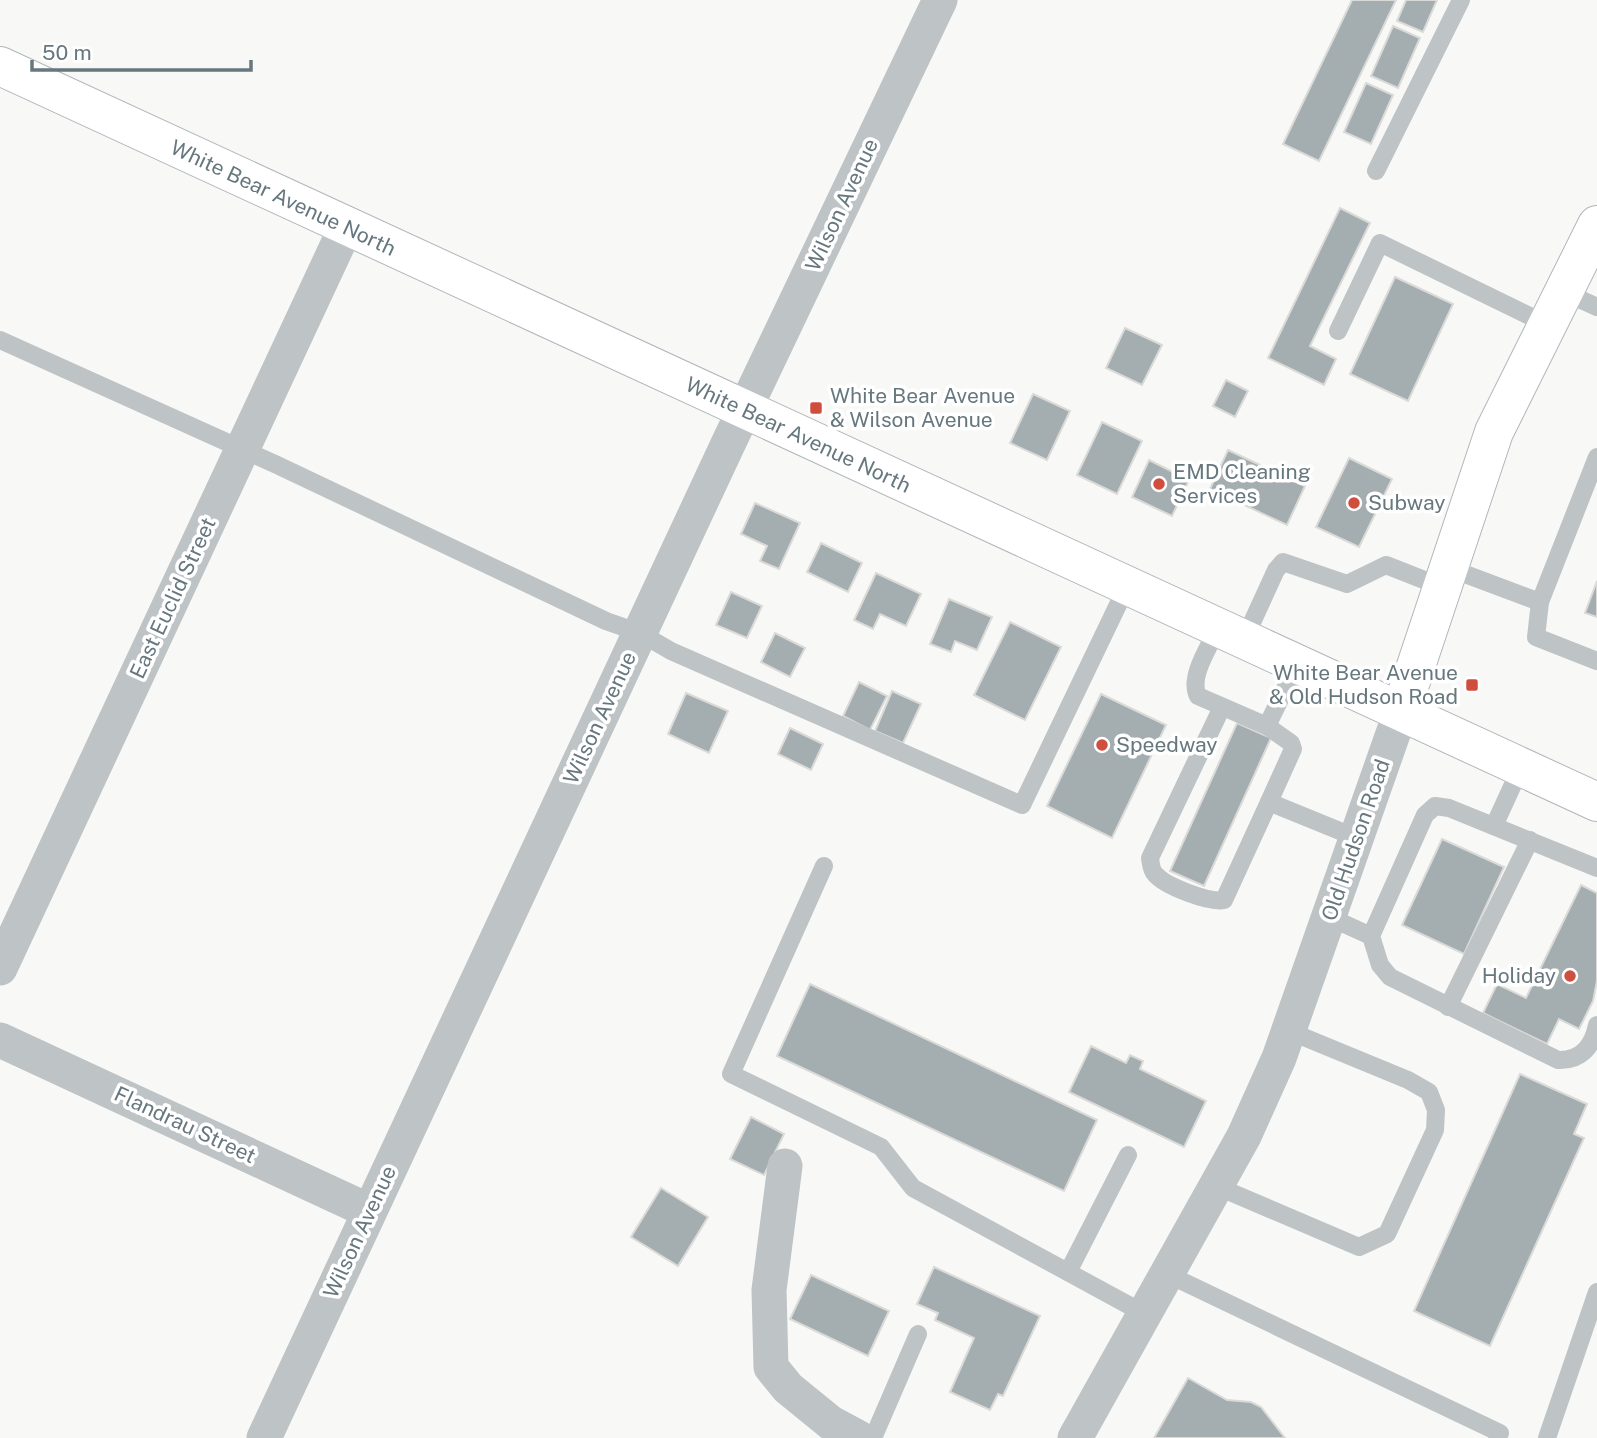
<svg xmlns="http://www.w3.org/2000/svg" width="1597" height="1438" viewBox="0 0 1597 1438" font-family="'Public Sans',sans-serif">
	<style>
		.building { fill: #a4adb0; stroke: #dadad8; stroke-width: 2 }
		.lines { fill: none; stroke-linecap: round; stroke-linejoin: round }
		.secondary-casing { stroke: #b0b7ba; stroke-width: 40 }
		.lane { stroke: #bec3c5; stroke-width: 18 }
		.street { stroke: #bec3c5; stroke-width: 35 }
		.secondary { stroke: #fff; stroke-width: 38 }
		.poi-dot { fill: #d04e3e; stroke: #fff; stroke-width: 2.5 }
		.labels { text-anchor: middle; stroke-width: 7; stroke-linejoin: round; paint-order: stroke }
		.street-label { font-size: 21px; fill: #66777e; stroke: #fff }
		.poi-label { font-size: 21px; fill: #66777e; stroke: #fff; text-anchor: start }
	</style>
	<rect width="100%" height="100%" fill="#f8f8f6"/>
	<g class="building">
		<polygon points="1352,0 1396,0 1319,161 1283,144"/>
		<polygon points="1406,0 1437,0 1423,32 1397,21"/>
		<polygon points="1393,26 1420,38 1398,88 1371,76"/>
		<polygon points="1366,83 1393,95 1371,144 1344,132"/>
		<polygon points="1340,208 1370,223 1310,346 1336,359 1324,385 1268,358"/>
		<polygon points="1395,277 1453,304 1408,401 1350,374"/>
		<polygon points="1125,328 1162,345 1142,385 1106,368"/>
		<polygon points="1226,380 1248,391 1235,417 1213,406"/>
		<polygon points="1033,394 1070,411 1047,460 1010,443"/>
		<polygon points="1102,422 1142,441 1117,494 1077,475"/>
		<polygon points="1228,450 1305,486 1287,525 1210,489"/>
		<polygon points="1349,458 1392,479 1359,547 1316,527"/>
		<polygon points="1149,460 1189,480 1172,516 1132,497"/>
		<polygon points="755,503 800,523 779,569 760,561 767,546 741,534"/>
		<polygon points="821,543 862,563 848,592 807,572"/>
		<polygon points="876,573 921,594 906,626 880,614 873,629 854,620"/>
		<polygon points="1597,581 1597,617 1585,613"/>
		<polygon points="731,592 762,606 747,638 716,625"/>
		<polygon points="949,599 992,617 977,650 955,641 951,652 930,644"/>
		<polygon points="1010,622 1061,647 1025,720 974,695"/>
		<polygon points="775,633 805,648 790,677 761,662"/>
		<polygon points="859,682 887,696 870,730 843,716"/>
		<polygon points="892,691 921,704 903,743 875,731"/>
		<polygon points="686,693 728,711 709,753 668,734"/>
		<polygon points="1101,694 1166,725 1112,838 1047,806"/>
		<polygon points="1237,723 1271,738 1204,886 1170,871"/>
		<polygon points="790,728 823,744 811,770 778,754"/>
		<polygon points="1442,839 1504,867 1464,954 1402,925"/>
		<polygon points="1581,885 1597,893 1597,981 1593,1001 1579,1029 1559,1019 1547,1044 1483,1013 1497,984 1526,998"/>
		<polygon points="810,984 1097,1120 1064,1191 777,1056"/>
		<polygon points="1091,1046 1126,1063 1130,1055 1143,1061 1140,1069 1206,1101 1184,1147 1069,1092"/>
		<polygon points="1520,1074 1587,1104 1574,1134 1584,1138 1490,1346 1414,1311"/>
		<polygon points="751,1117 784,1134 764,1175 730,1159"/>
		<polygon points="661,1188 708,1217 678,1266 631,1237"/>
		<polygon points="934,1267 1040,1316 1003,1396 998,1394 990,1410 950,1392 974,1338 935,1320 938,1313 917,1304"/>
		<polygon points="811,1275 889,1311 868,1356 790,1319"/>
		<polygon points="1188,1378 1227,1400 1251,1402 1261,1407 1285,1438 1154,1438"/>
	</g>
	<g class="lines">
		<g class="secondary-casing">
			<g id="secondary">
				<polyline points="0,66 1597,802"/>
				<polyline points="1401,711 1494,432 1597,225"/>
			</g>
		</g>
		<g class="lane">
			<polyline points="1376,171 1461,0"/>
			<polyline points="1564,292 1597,307"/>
			<polyline points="1338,331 1380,243 1548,325"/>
			<polyline points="0,340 275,464 606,621 640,633 671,651 1022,805 1127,586"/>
			<polyline points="1449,568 1540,602 1597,457"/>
			<polyline points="1540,602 1536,637 1597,661"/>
			<path d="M1218 628C1210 646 1188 677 1198 696L1267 726 1291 743 1293 749 1269 802 1357 838"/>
			<polyline points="1244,640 1276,570 1283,562 1347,584 1386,565 1442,587"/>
			<path d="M1222 707 1150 858C1151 864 1151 870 1155 874 1165 886 1209 903 1224 900L1269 802"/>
			<polyline points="1267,726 1297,664"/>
			<polyline points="1494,826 1521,767"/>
			<polyline points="824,866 731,1074 881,1147 913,1188 1145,1314"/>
			<path d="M1597 868 1449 808 1435 806 1425 815 1371 936 1380 965 1390 977 1558 1060C1581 1061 1593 1046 1597 1025"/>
			<polyline points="1329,917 1371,936"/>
			<polyline points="1448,1007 1530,840"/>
			<polyline points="1216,1186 1359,1247 1387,1234 1435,1130 1436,1110 1429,1092 1408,1080 1289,1031"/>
			<polyline points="1068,1272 1128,1155"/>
			<polyline points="1167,1274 1500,1433 1497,1438"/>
			<polyline points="873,1438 918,1334"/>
			<polyline points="1547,1438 1597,1292"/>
		</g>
		<g class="street">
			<polyline points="0,968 346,227"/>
			<polyline points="0,1040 369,1211"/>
			<polyline points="785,1166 769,1290 771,1367 788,1388 831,1423 859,1438"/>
			<polyline points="264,1438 728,444 940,0"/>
			<polyline points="1075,1438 1244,1136 1279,1058 1401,711"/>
		</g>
		<use href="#secondary" class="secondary"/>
	</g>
	<g class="poi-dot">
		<rect x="809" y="401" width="14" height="14" rx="3.5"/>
		<circle cx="1159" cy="484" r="7"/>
		<circle cx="1354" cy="503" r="7"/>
		<rect x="1465" y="678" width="14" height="14" rx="3.5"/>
		<circle cx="1102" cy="745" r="7"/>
		<circle cx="1570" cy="976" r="7"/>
	</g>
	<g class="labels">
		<g class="street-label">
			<text transform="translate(283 198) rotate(25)" y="7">White Bear Avenue North</text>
			<text transform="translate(842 205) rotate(-65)" y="7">Wilson Avenue</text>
			<text transform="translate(798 435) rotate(25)" y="7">White Bear Avenue North</text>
			<text transform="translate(173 598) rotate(-65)" y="7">East Euclid Street</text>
			<text transform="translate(600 718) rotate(-65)" y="7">Wilson Avenue</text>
			<text transform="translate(1356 840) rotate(-71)" y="7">Old Hudson Road</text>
			<text transform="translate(185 1125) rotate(25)" y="7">Flandrau Street</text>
			<text transform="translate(360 1232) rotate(-65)" y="7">Wilson Avenue</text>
		</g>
		<g class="poi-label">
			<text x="830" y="403">White Bear Avenue<tspan x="830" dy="24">&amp; Wilson Avenue</tspan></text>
			<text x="1173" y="479">EMD Cleaning<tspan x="1173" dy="24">Services</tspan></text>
			<text x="1368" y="510">Subway</text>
			<text x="1458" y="680" text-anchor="end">White Bear Avenue<tspan x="1458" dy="24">&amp; Old Hudson Road</tspan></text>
			<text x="1116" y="752">Speedway</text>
			<text x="1556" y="983" text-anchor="end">Holiday</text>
		</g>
	</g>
	<path d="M32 60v10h219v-10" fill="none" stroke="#66777e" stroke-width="3.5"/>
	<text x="42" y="60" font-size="21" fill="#66777e" stroke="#ffffff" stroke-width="5" paint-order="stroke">50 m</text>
</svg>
